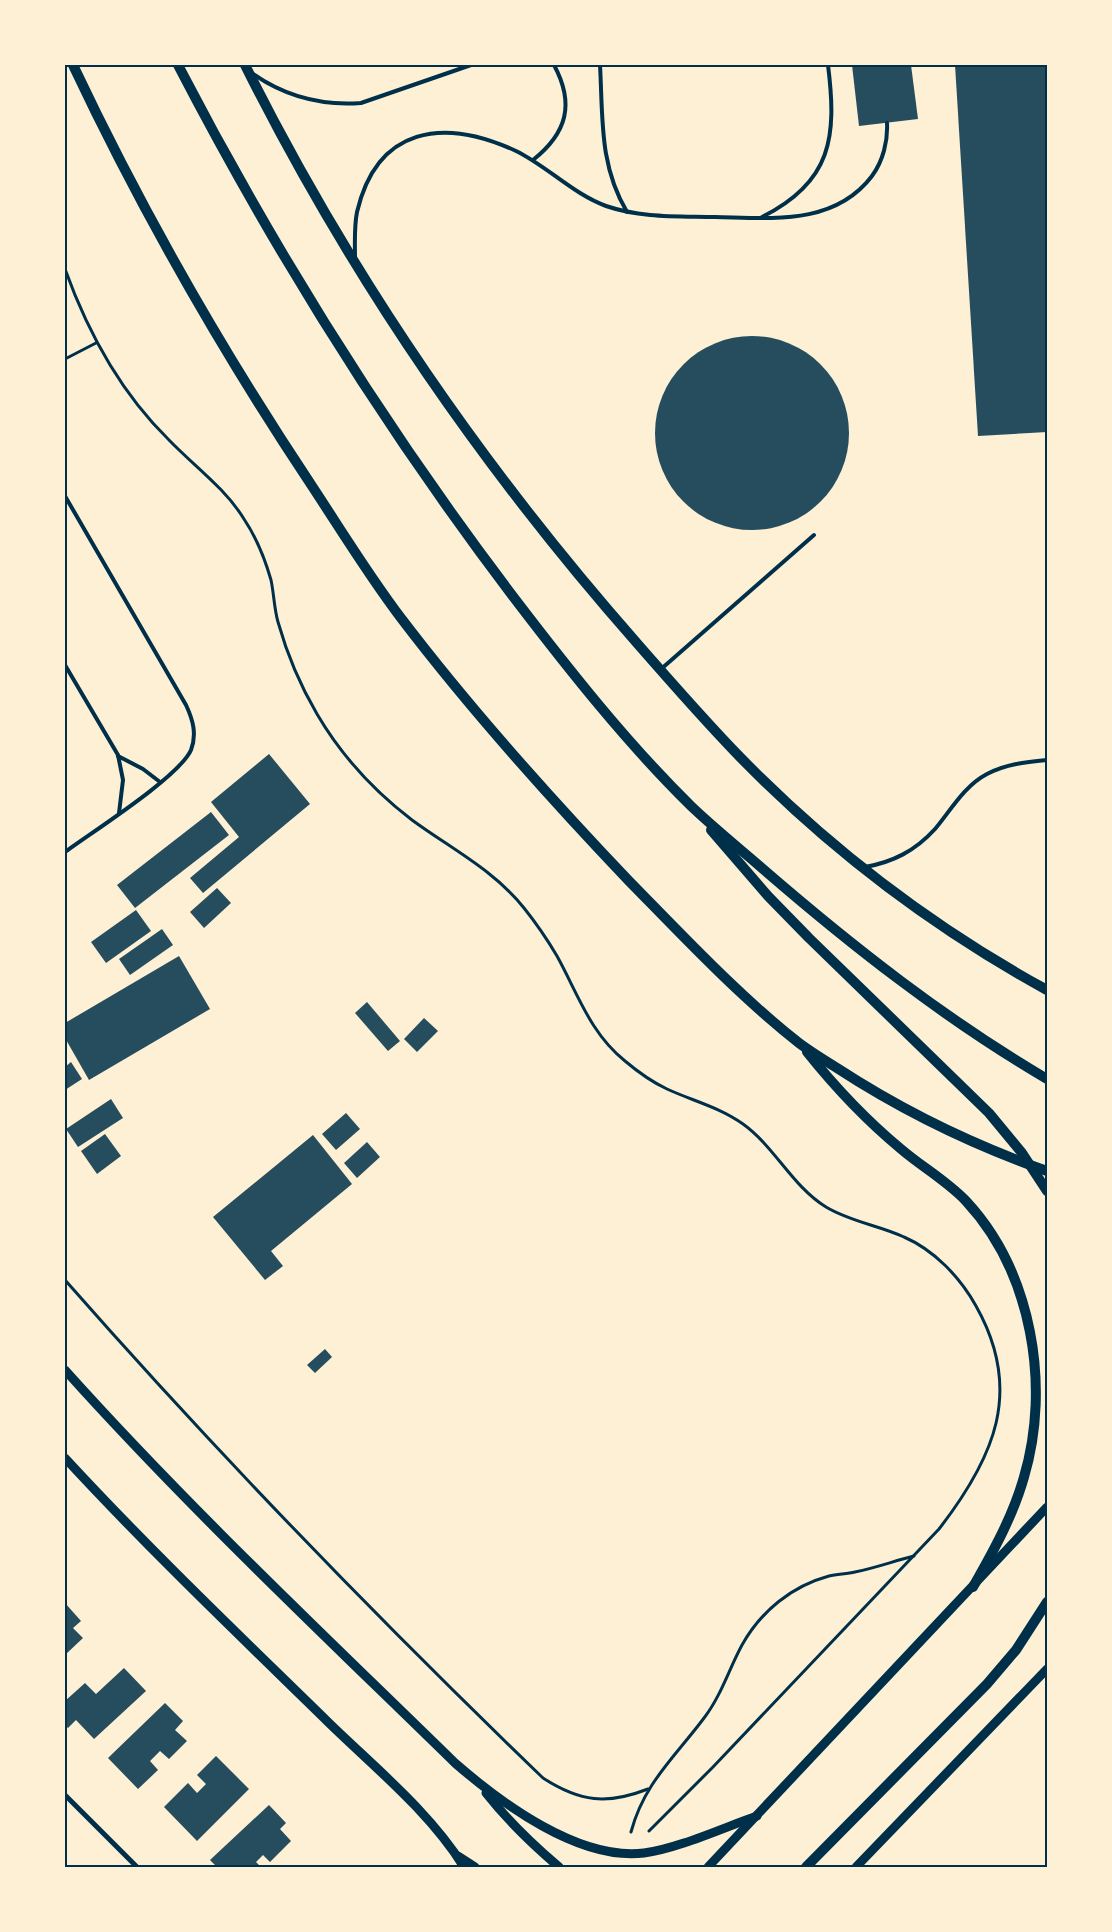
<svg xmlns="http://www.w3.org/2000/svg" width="1112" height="1932" viewBox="0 0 1112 1932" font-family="Mulish,sans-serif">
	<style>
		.building { fill: #264d5e }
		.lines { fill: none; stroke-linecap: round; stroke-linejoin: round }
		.path { stroke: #003049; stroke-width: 3 }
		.service { stroke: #003049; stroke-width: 4 }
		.minor { stroke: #003049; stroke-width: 5 }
		.tertiary { stroke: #003049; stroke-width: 9 }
		.secondary { stroke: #003049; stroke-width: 10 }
		.neatline { fill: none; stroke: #003049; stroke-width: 2 }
	</style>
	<rect width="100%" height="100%" fill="#fdf0d5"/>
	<g class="building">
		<polygon points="852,65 911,65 918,119 859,126"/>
		<polygon points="955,65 1047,65 1047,432 978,436"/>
		<circle cx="752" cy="433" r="97"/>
		<polygon points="269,754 310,804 203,893 190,878 239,837 211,802"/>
		<polygon points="211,812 229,835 135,908 117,885"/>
		<polygon points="217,888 231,903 204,928 190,912"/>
		<polygon points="136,910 151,931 106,963 91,942"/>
		<polygon points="162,929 173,945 130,975 119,959"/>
		<polygon points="179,956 210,1009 89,1080 65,1038 65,1023"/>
		<polygon points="367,1002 400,1041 388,1051 355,1013"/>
		<polygon points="424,1018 438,1031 417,1052 404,1039"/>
		<polygon points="71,1062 82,1079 65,1090 65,1067"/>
		<polygon points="111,1099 123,1118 78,1147 66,1129"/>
		<polygon points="346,1113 360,1129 336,1150 322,1134"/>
		<polygon points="105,1134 121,1156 97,1174 81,1151"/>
		<polygon points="313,1135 352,1184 271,1251 283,1266 265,1280 213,1217"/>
		<polygon points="367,1142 380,1157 357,1178 344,1163"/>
		<polygon points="325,1349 332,1357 315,1373 307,1365"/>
		<polygon points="65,1603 81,1621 73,1628 83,1638 65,1655"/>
		<polygon points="124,1668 146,1691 94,1739 76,1720 68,1728 65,1725 65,1701 85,1683 96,1694"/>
		<polygon points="165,1703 183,1721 175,1730 187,1741 169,1759 160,1751 150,1761 158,1770 138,1789 108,1758"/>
		<polygon points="216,1756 249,1789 197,1841 164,1807 188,1783 197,1793 206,1784 197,1775"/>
		<polygon points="269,1805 286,1823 280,1829 291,1841 270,1862 263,1855 256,1862 261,1867 217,1867 210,1860"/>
	</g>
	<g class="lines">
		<g class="path">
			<path d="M65 269C88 333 120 392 169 440 194 466 225 488 244 519 256 537 265 559 271 580 274 594 274 608 278 622 287 654 300 685 317 714 341 755 374 791 412 820 450 848 494 870 524 908 536 923 547 939 557 956 578 994 590 1033 625 1061 638 1072 652 1082 667 1089 693 1101 719 1107 743 1124 775 1147 792 1186 826 1207 851 1222 878 1225 904 1237 934 1250 960 1277 976 1306 1024 1391 994 1458 939 1529L713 1767 649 1831"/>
			<polyline points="65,359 96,343"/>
			<path d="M65 1280C217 1453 377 1618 543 1778 580 1802 607 1805 648 1789"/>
			<path d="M631 1832C644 1783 675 1757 704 1718 721 1696 729 1669 742 1645 761 1611 792 1586 829 1576 838 1574 847 1574 855 1572 875 1568 894 1561 914 1556"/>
		</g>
		<g class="service">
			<path d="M600 65C603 118 599 165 627 212"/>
			<path d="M253 74C286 97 321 106 361 103L471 65"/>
			<path d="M533 160C567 133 575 104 554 65"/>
			<path d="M762 217C832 182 837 137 828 65"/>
			<path d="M355 258C355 243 354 227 357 212 377 127 443 117 516 151 547 166 573 194 606 206 641 218 678 216 715 217 771 218 834 226 872 176 883 161 888 141 887 123"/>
			<path d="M65 496 186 705C193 720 197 734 191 750 179 777 92 832 65 852"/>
			<polyline points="65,665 118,755 123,780 119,813"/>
			<polyline points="660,670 814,535"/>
			<polyline points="118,756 143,769 160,782"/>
			<path d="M865 867C893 862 915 851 935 829 951 810 964 786 987 774 1006 764 1026 762 1047 760"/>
		</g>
		<polyline class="minor" points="65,1795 137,1867"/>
		<g class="tertiary">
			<path d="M65 1370C188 1507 323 1634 455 1763 501 1803 579 1861 644 1853 677 1849 725 1827 757 1816"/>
			<path d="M65 1458C149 1549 238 1634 327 1721 374 1767 429 1811 464 1867"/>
			<path d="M486 1793C508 1821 532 1844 559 1867"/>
			<polyline points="458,1856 475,1867"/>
			<polyline points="708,1867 1047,1507"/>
			<polyline points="856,1867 1047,1669"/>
		</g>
		<g class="secondary">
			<path d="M73 65C142 211 222 351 312 486 341 530 369 576 401 618 471 710 549 797 629 881 682 935 739 996 799 1043 811 1052 824 1060 837 1068 903 1111 973 1145 1047 1171"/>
			<path d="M178 65C275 252 388 432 515 599 570 671 627 743 691 806 714 828 739 848 763 869 852 946 945 1019 1047 1079"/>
			<path d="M245 65C349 273 482 467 636 642 670 681 704 720 740 757 830 849 934 928 1047 990"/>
			<polyline points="711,830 768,896 809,938 989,1113 1022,1153 1047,1191"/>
			<path d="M807 1052C835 1087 866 1120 901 1149 922 1167 947 1181 966 1201 1032 1272 1051 1386 1024 1477 1013 1516 993 1552 973 1587"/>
			<polyline points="806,1867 987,1684 1016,1650 1047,1602"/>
		</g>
	</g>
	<rect width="1112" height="1932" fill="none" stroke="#fdf0d5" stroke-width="132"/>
	<rect x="66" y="66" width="980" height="1800" class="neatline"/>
</svg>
